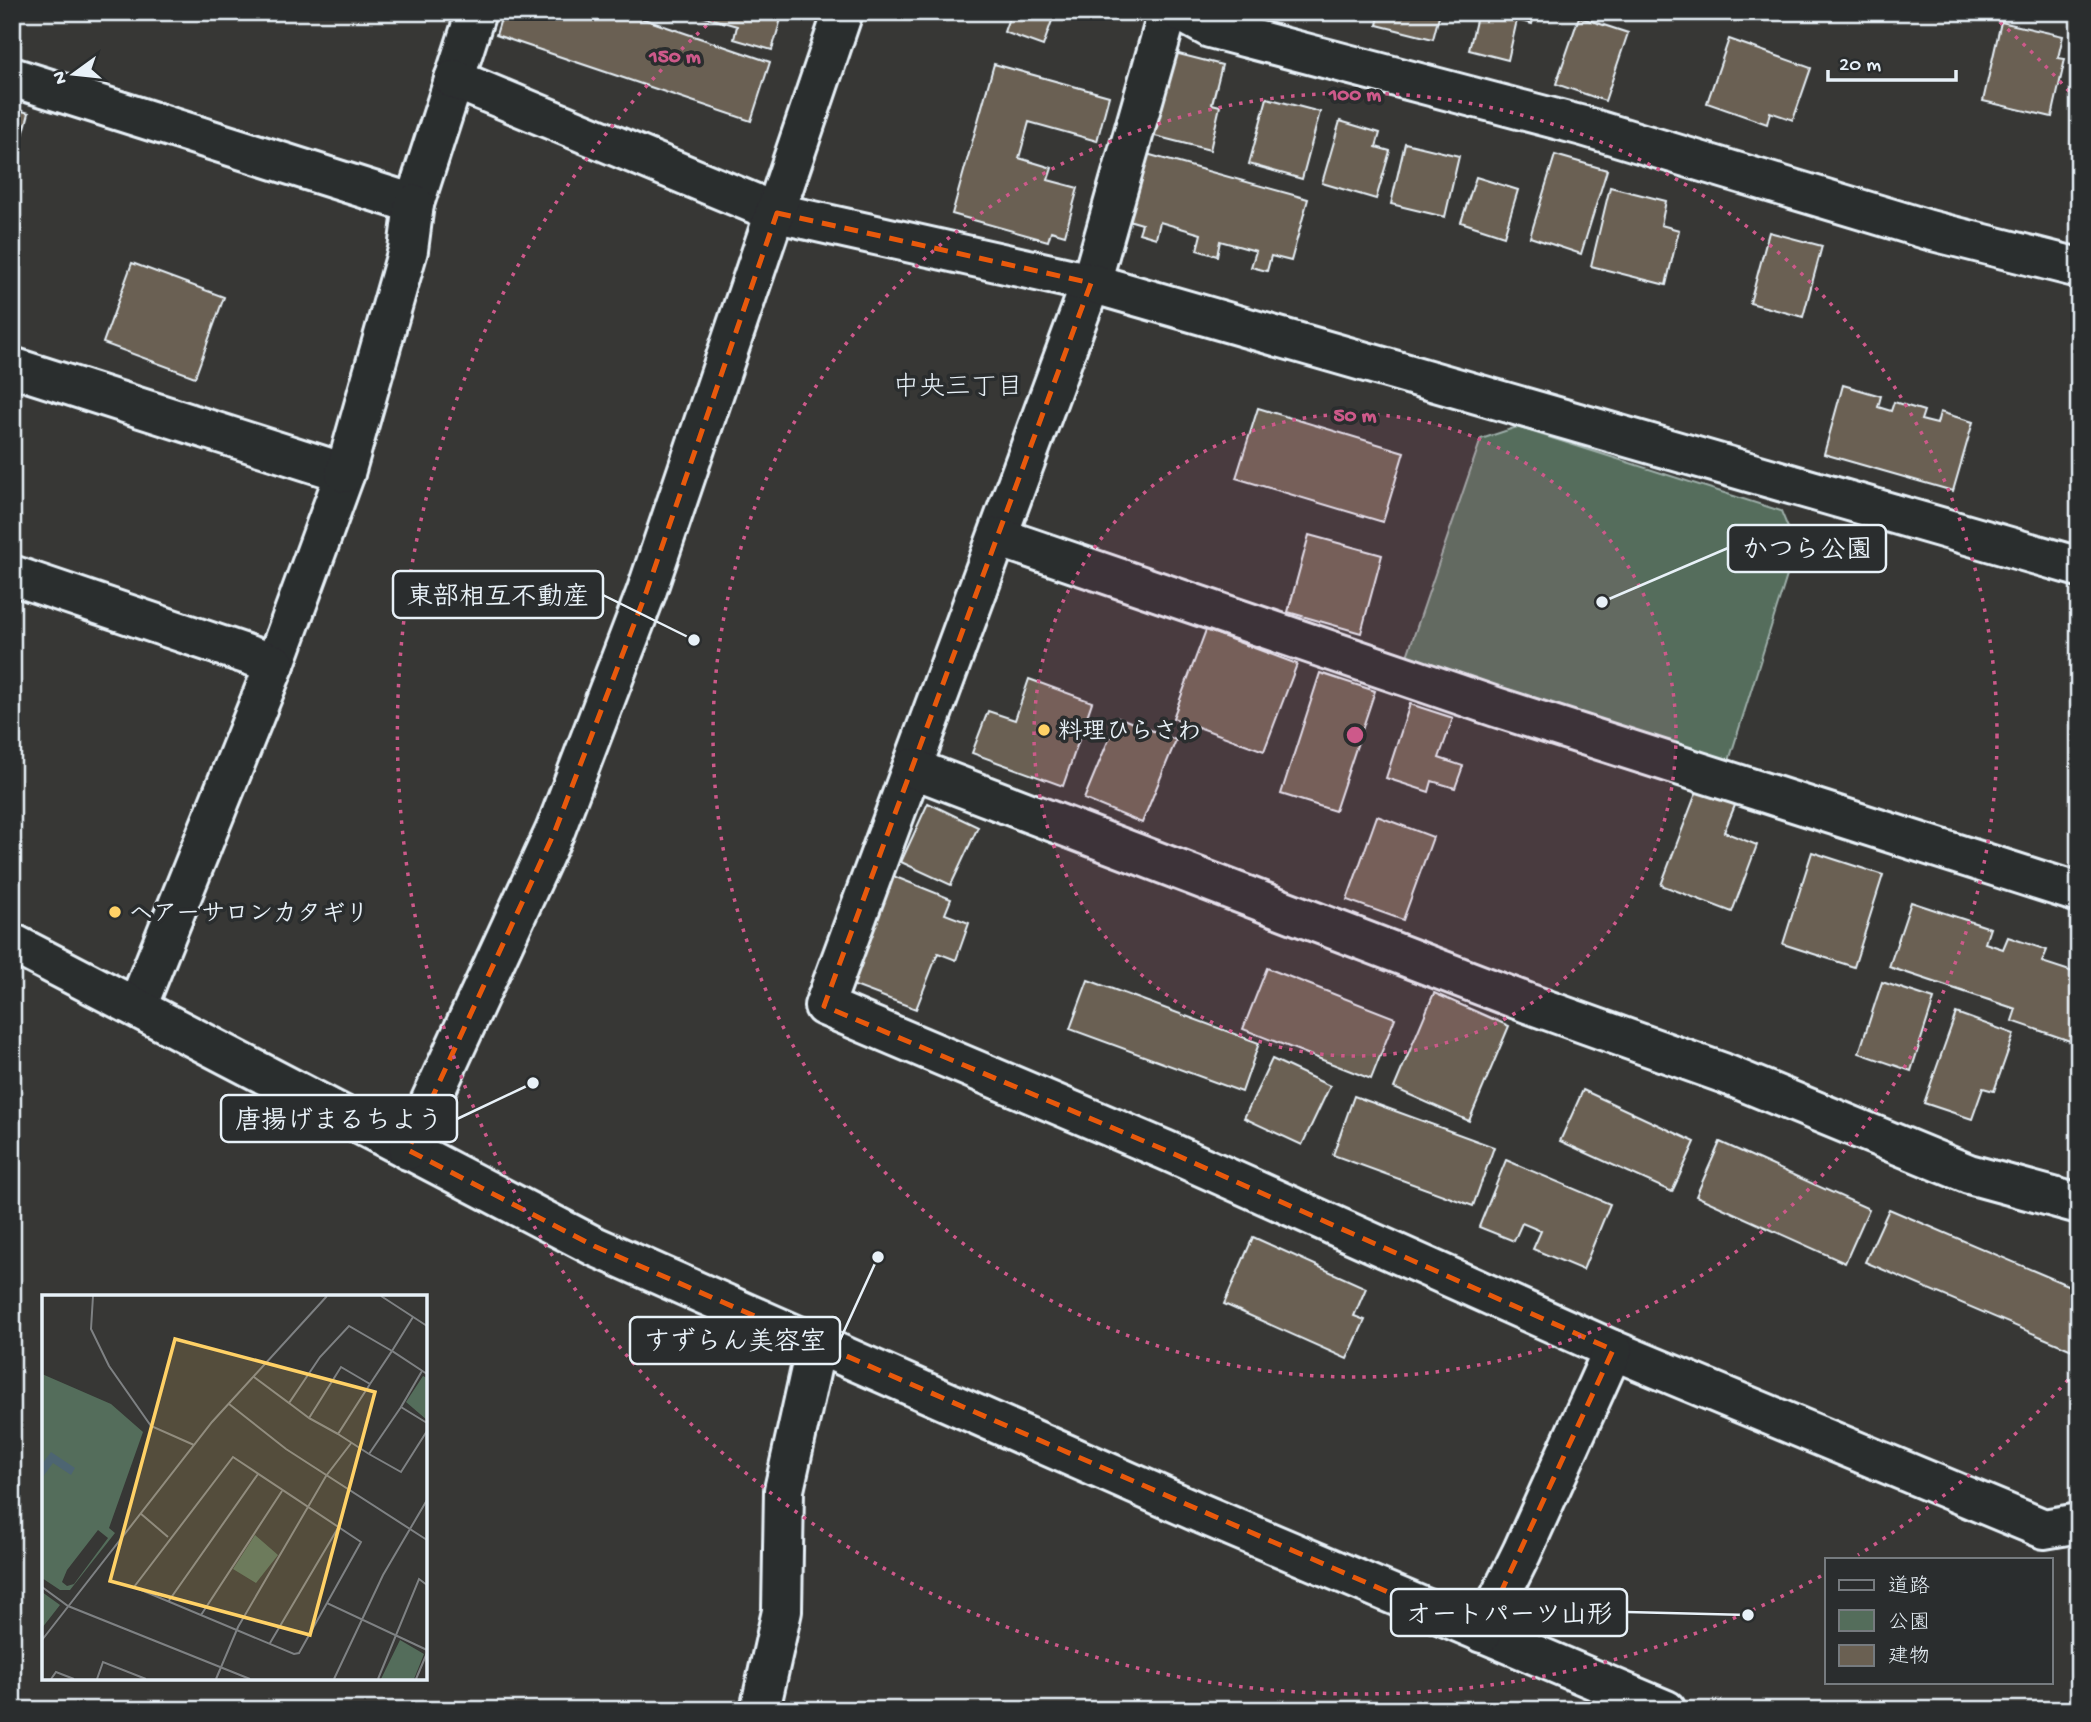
<svg xmlns="http://www.w3.org/2000/svg" width="2091" height="1722" viewBox="0 0 2091 1722" font-family="'Gochi Hand','Klee One',sans-serif">
	<style>
		.green { fill: #546d5b; stroke: #9eafaa; stroke-width: 2 }
		.building { fill: #6a6052; stroke: #e8f1f8; stroke-width: 2 }
		.lines { fill: none; stroke-linecap: round; stroke-linejoin: round }
		.minor-casing { stroke: #e8f1f8; stroke-width: 44 }
		.minor { stroke: #2a2d2e; stroke-width: 38 }
		.marked { fill: none; stroke: #e8590c; stroke-width: 5; stroke-dasharray: 14 9; stroke-linejoin: round }
		.ring { fill: none; stroke: #cd598a; stroke-width: 3.5; stroke-dasharray: 3.5 7 }
		.poi-dot { fill: #ffd166; stroke: #2a2d2e; stroke-width: 2.5 }
		.labels { text-anchor: middle; stroke-width: 7; stroke-linejoin: round; paint-order: stroke }
		.poi-label { font-size: 24px; font-weight: bold; fill: #e8f1f8; stroke: #2a2d2e; text-anchor: start }
		.neighbourhood-label { font-size: 26px; fill: #e8f1f8; stroke: #2a2d2e }
		.inset-road { fill: none; stroke: #7e8183; stroke-width: 2 }
		.view { fill: #ffd166; fill-opacity: 0.15; stroke: #ffd166; stroke-width: 3.5 }
		.inset-edge { fill: none; stroke: #e8f1f8; stroke-width: 3.5 }
		.centre { fill: #cd598a; stroke: #2a2d2e; stroke-width: 3.5 }
		.ring-label { font-size: 21px; text-anchor: middle; font-weight: bold; fill: #cd598a; stroke: #2a2d2e; stroke-width: 7; stroke-linejoin: round; paint-order: stroke }
		.leader { fill: none; stroke: #e8f1f8; stroke-width: 2.5 }
		.callout-dot { fill: #e8f1f8; stroke: #2a2d2e; stroke-width: 2.5 }
		.callout { fill: #2a2d2e; stroke: #e8f1f8; stroke-width: 2.5 }
		.callout-label { font-size: 26px; text-anchor: middle; font-weight: bold; fill: #e8f1f8 }
	</style>
	<rect width="100%" height="100%" fill="#373735"/>
	<filter id="ink" filterUnits="userSpaceOnUse"><feTurbulence type="fractalNoise" baseFrequency=".0143" numOctaves="2"/><feDisplacementMap in="SourceGraphic" scale="14" xChannelSelector="R" yChannelSelector="G"/><feConvolveMatrix kernelMatrix="1 2 1 2 8 2 1 2 1" color-interpolation-filters="sRGB"/></filter>
	<g filter="url(#ink)">
		<polygon class="green" points="1517,427 1781,511 1796,547 1728,764 1407,656 1481,439"/>
		<g class="building">
			<polygon points="503,12 623,12 770,62 751,121 496,35"/>
			<polygon points="651,12 679,12 678,19"/>
			<polygon points="687,12 783,12 772,50 734,39 737,26"/>
			<polygon points="1011,12 1055,12 1043,46 1004,32"/>
			<polygon points="1380,12 1440,12 1433,39 1377,25"/>
			<polygon points="1478,12 1535,12 1532,24 1517,20 1508,60 1469,50"/>
			<polygon points="1579,17 1628,33 1605,101 1556,84"/>
			<polygon points="2001,22 2063,36 2058,58 2065,59 2052,117 1983,101"/>
			<polygon points="1729,39 1811,68 1793,120 1770,112 1767,124 1707,103"/>
			<polygon points="1171,52 1222,65 1212,104 1220,106 1210,150 1151,135"/>
			<polygon points="994,64 1109,96 1097,141 1029,122 1019,158 1052,168 1048,180 1078,188 1065,235 1051,231 1048,241 952,214"/>
			<polygon points="1267,98 1320,112 1302,179 1249,164"/>
			<polygon points="12,108 29,113 12,177"/>
			<polygon points="1340,121 1380,133 1376,147 1390,151 1376,199 1322,183"/>
			<polygon points="1405,143 1459,156 1445,217 1391,204"/>
			<polygon points="1143,153 1308,199 1291,261 1271,256 1267,271 1251,267 1256,251 1220,241 1217,256 1197,250 1201,234 1160,222 1156,238 1139,233 1142,224 1125,219"/>
			<polygon points="1555,155 1607,170 1581,254 1530,237"/>
			<polygon points="1476,177 1518,190 1504,236 1461,222"/>
			<polygon points="1610,187 1666,201 1661,225 1679,230 1666,285 1591,266"/>
			<polygon points="1769,232 1822,246 1803,317 1750,303"/>
			<polygon points="132,263 224,297 195,377 103,343"/>
			<polygon points="1843,385 1881,396 1878,407 1891,411 1894,402 1924,411 1921,420 1937,424 1940,412 1973,422 1953,491 1824,454"/>
			<polygon points="1258,408 1404,452 1383,522 1236,478"/>
			<polygon points="1309,535 1382,555 1361,633 1288,612"/>
			<polygon points="1206,630 1297,664 1264,751 1173,718"/>
			<polygon points="1320,673 1375,691 1335,811 1281,794"/>
			<polygon points="1029,679 1092,702 1063,786 972,753 988,711 1015,720"/>
			<polygon points="1410,704 1453,718 1439,758 1463,766 1455,788 1432,781 1429,792 1386,778"/>
			<polygon points="1118,717 1176,740 1142,823 1084,799"/>
			<polygon points="1698,788 1736,803 1724,832 1757,845 1732,912 1661,885"/>
			<polygon points="928,803 978,827 951,885 901,862"/>
			<polygon points="1377,816 1433,837 1403,920 1347,900"/>
			<polygon points="1812,852 1883,875 1854,967 1783,944"/>
			<polygon points="893,876 951,899 945,914 969,923 956,960 938,953 916,1009 852,985"/>
			<polygon points="1911,902 1990,928 1985,943 2003,949 2008,937 2047,950 2042,962 2079,974 2079,1044 2012,1021 2016,1009 1889,967"/>
			<polygon points="1267,968 1395,1018 1371,1079 1243,1029"/>
			<polygon points="1088,980 1259,1043 1242,1092 1070,1029"/>
			<polygon points="1882,982 1934,999 1911,1071 1859,1053"/>
			<polygon points="1434,993 1509,1026 1469,1121 1394,1088"/>
			<polygon points="1956,1013 2014,1034 1994,1091 1983,1088 1972,1119 1924,1103"/>
			<polygon points="1272,1059 1330,1086 1302,1145 1244,1118"/>
			<polygon points="1583,1090 1695,1142 1672,1192 1560,1141"/>
			<polygon points="1354,1096 1494,1147 1473,1206 1333,1155"/>
			<polygon points="1720,1142 1869,1209 1845,1263 1696,1196"/>
			<polygon points="1506,1160 1610,1204 1583,1270 1533,1249 1541,1231 1522,1223 1514,1241 1479,1227"/>
			<polygon points="1889,1209 2079,1290 2079,1353 1865,1262"/>
			<polygon points="1253,1237 1366,1288 1354,1316 1365,1320 1347,1359 1224,1304"/>
		</g>
		<g class="lines">
			<g class="minor-casing">
				<g id="minor">
					<polyline points="1168,12 1091,283 824,1006 1165,1150 1613,1350 2044,1529 2079,1523"/>
					<polyline points="1181,12 1210,28 1583,126 1929,230 2079,268"/>
					<polyline points="12,77 414,204 476,12"/>
					<polyline points="454,79 777,213 1091,283 2079,567"/>
					<polyline points="12,367 345,473 275,664"/>
					<polyline points="345,473 408,250 414,204"/>
					<polyline points="998,537 1496,707 2079,893"/>
					<polyline points="12,575 275,664 137,1007"/>
					<polyline points="912,768 1530,1004 1723,1073 1969,1174 2079,1204"/>
					<polyline points="12,943 594,1246 1200,1513 1666,1710"/>
					<polyline points="408,1150 555,831 646,593 843,12"/>
					<polyline points="1482,1633 1522,1552 1613,1350"/>
					<polyline points="760,1710 782,1611 784,1490 816,1346"/>
				</g>
			</g>
			<use href="#minor" class="minor"/>
		</g>
	</g>
	<path class="marked" d="M777 213 1091 283 824 1006 1165 1150 1613 1350 1482 1633 594 1246 408 1150 555 831 646 593Z"/>
	<circle cx="1355" cy="735" r="321" fill="#cd598a" fill-opacity=".12"/>
	<g class="ring">
		<circle cx="1355" cy="735" r="321"/>
		<circle cx="1355" cy="735" r="642"/>
		<path d="M2075 1372A962 962 0 0 1 1858 1555M1821 1576A962 962 0 0 1 718 15M1992 15A962 962 0 0 1 2075 98"/>
	</g>
	<g class="poi-dot">
		<circle cx="1044" cy="730" r="7"/>
		<circle cx="115" cy="912" r="7"/>
	</g>
	<g class="labels">
		<g class="poi-label">
			<text x="1058" y="738">料理ひらさわ</text>
			<text x="129" y="920">ヘアーサロンカタギリ</text>
		</g>
		<g class="neighbourhood-label">
			<text x="958" y="394">中央三丁目</text>
		</g>
	</g>
	<g transform="translate(42 1295)">
		<rect width="385" height="385" fill="#373735"/>
		<path d="M0 79 69 109 101 137 67 233 73 238 28 295H18L0 283ZM56 235 66 243 32 289 25 291 20 287 25 275ZM381 81 385 83V125L364 107ZM213 240 236 260 214 288 191 274ZM0 297 18 310 0 333ZM358 345 382 359 372 384H339Z" fill="#546d5b" fill-rule="evenodd"/>
		<path d="M9 157 33 173 29 180 11 168 0 183V169Z" fill="#4d6572"/>
		<path class="inset-road" d="M51 1 49 34 67 71 109 131 152 150M339 1 385 31M380 76 359 112 385 128M212 82 247 108 278 62 307 31 350 56 371 22M328 89 296 139 327 159 359 112M247 108 267 123 299 72 328 89 350 56 385 79M187 109 244 154 385 245M267 123 296 139M327 159 359 177 385 136M98 218 126 242M0 292 26 311 208 384M126 307 216 179M285 308 319 247 191 162 92 292 252 359 257 358 285 308 385 355M159 320 240 196M0 345 170 127 285 1M228 348 296 233M9 384 14 377 32 384M55 384 61 367 104 384M174 384 196 332 284 181 310 147M292 384 341 280 385 205M336 384 377 284 385 290M374 384 385 358"/>
		<path class="view" d="M133 44 333 97 268 340 68 286Z"/>
		<rect width="385" height="385" class="inset-edge"/>
	</g>
	<circle cx="1355" cy="735" r="10" class="centre"/>
	<g class="ring-label">
		<text x="675" y="62">150 m</text>
		<text x="1355" y="100">100 m</text>
		<text x="1355" y="421">50 m</text>
	</g>
	<path class="leader" d="M1602 602L1728 548M694 640L603 595M533 1083L457 1119M878 1257L840 1340M1748 1615L1627 1612"/>
	<g class="callout-dot">
		<circle cx="1602" cy="602" r="7"/>
		<circle cx="694" cy="640" r="7"/>
		<circle cx="533" cy="1083" r="7"/>
		<circle cx="878" cy="1257" r="7"/>
		<circle cx="1748" cy="1615" r="7"/>
	</g>
	<g class="callout">
		<rect x="1728" y="525" width="158" height="47" rx="7"/>
		<rect x="393" y="571" width="210" height="47" rx="7"/>
		<rect x="221" y="1095" width="236" height="47" rx="7"/>
		<rect x="630" y="1317" width="210" height="47" rx="7"/>
		<rect x="1391" y="1589" width="236" height="47" rx="7"/>
	</g>
	<g class="callout-label">
		<text x="1807" y="557">かつら公園</text>
		<text x="498" y="604">東部相互不動産</text>
		<text x="339" y="1128">唐揚げまるちよう</text>
		<text x="735" y="1349">すずらん美容室</text>
		<text x="1509" y="1622">オートパーツ山形</text>
	</g>
	<rect width="2091" height="1722" fill="none" stroke="#2a2d2e" stroke-width="42"/>
	<rect x="21" y="21" width="2049" height="1680" fill="none" stroke="#e8f1f8" stroke-width="2.5" filter="url(#ink)"/>
	<rect x="1825" y="1558" width="228" height="126" fill="#2a2d2e" stroke="#767b7f" stroke-width="2"/>
	<rect x="1839" y="1580" width="35" height="10" fill="#2a2d2e" stroke="#767b7f" stroke-width="2"/>
	<text x="1888" y="1592" font-size="21" fill="#e8f1f8">道路</text>
	<rect x="1839" y="1610" width="35" height="21" fill="#546d5b" stroke="#767b7f" stroke-width="2"/>
	<text x="1888" y="1628" font-size="21" fill="#e8f1f8">公園</text>
	<rect x="1839" y="1645" width="35" height="21" fill="#6a6052" stroke="#767b7f" stroke-width="2"/>
	<text x="1888" y="1662" font-size="21" fill="#e8f1f8">建物</text>
	<g transform="translate(74 74) rotate(255)" stroke="#2a2d2e" stroke-width="5" paint-order="stroke">
	<path d="M0-5L12 26L0 18L-12 26Z" fill="#e8f1f8"/>
	<text y="-10" font-size="19" font-weight="bold" text-anchor="middle" fill="#e8f1f8">N</text>
	</g>
	<path d="M1828 70v10h128v-10" fill="none" stroke="#e8f1f8" stroke-width="3.5"/>
	<text x="1839" y="70" font-size="21" fill="#e8f1f8" stroke="#2a2d2e" stroke-width="5" paint-order="stroke">20 m</text>
</svg>
